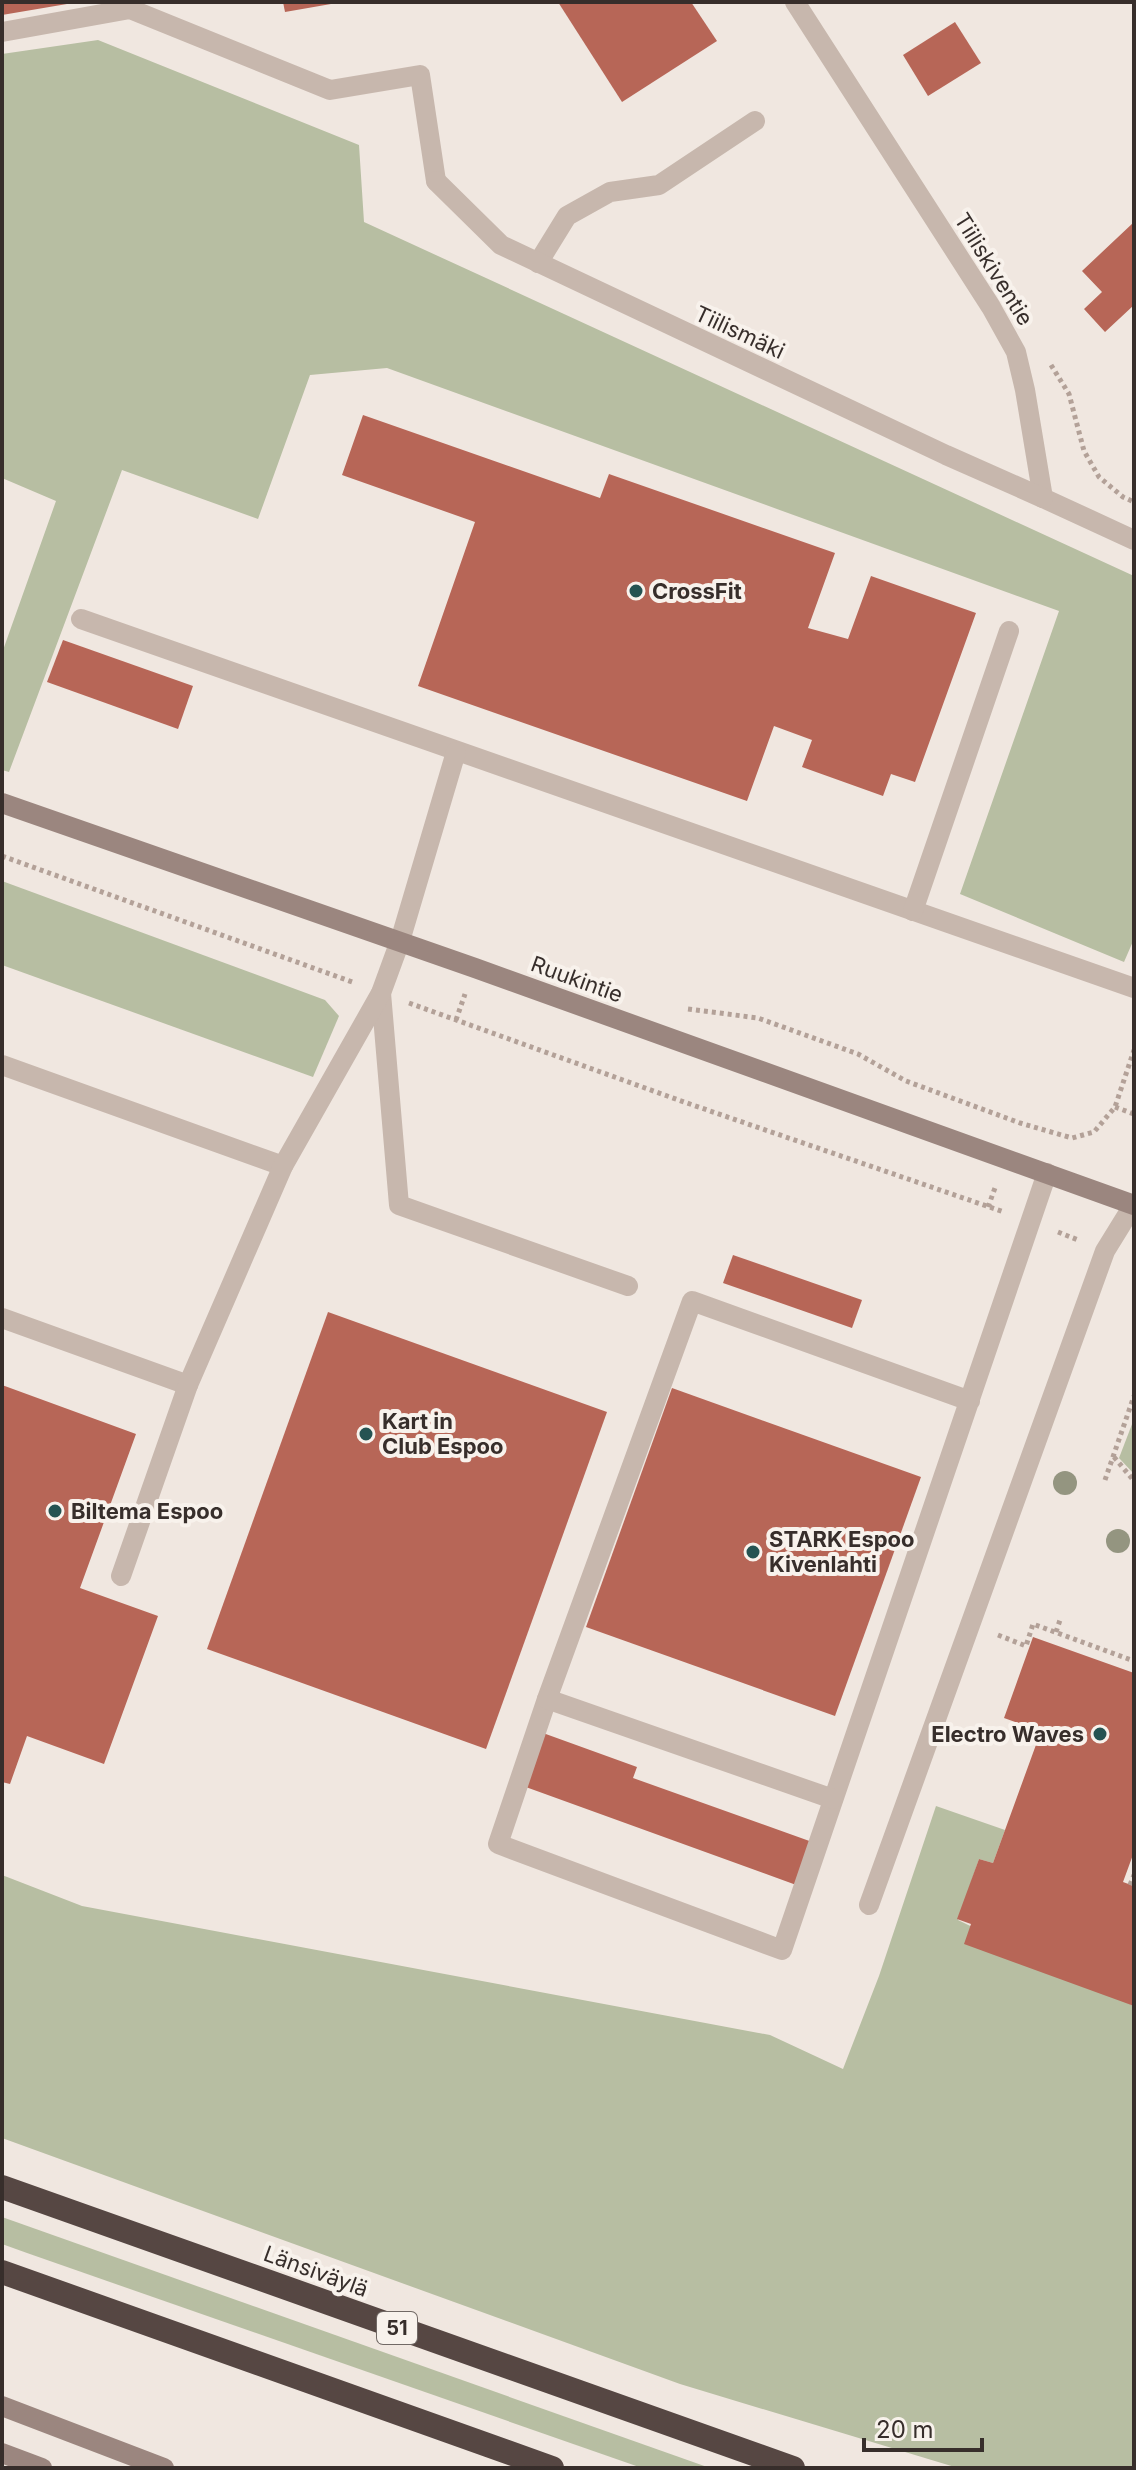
<svg xmlns="http://www.w3.org/2000/svg" width="1136" height="2470" viewBox="0 0 1136 2470" font-family="Inter,sans-serif">
	<style>
		.green { fill: #b7bea2 }
		.building { fill: #b76657 }
		.lines { fill: none; stroke-linecap: round; stroke-linejoin: round }
		.path { stroke: #b3a198; stroke-width: 5; stroke-dasharray: 4 4; stroke-linecap: butt }
		.lane { stroke: #c7b7ad; stroke-width: 20 }
		.street { stroke: #c7b7ad; stroke-width: 20 }
		.secondary { stroke: #9b867f; stroke-width: 20 }
		.highway { stroke: #564743; stroke-width: 24 }
		.tree { fill: #949580 }
		.poi-dot { fill: #255352; stroke: #f8f2ec; stroke-width: 3 }
		.labels { text-anchor: middle; stroke-width: 8; stroke-linejoin: round; paint-order: stroke }
		.shield { fill: #f8f2ec; stroke: #716965; stroke-width: 2 }
		.shield-label { font-size: 20px; font-weight: bold; fill: #372e2b }
		.street-label { font-size: 22px; fill: #372e2b; stroke: #f8f2ec }
		.poi-label { font-size: 22px; font-weight: bold; fill: #372e2b; stroke: #f8f2ec; text-anchor: start }
	</style>
	<rect width="100%" height="100%" fill="#f0e7e0"/>
	<g class="green">
		<polygon points="98,40 359,145 364,222 1134,576 1134,939 1124,962 960,894 1059,611 387,368 310,375 258,519 122,470 9,772 2,770 2,653 56,501 2,478 2,54"/>
		<polygon points="2,881 325,1000 339,1016 313,1077 2,965"/>
		<polygon points="1134,1419 1134,1474 1119,1458"/>
		<polygon points="936,1806 1005,1830 993,1863 979,1859 958,1920 1134,2006 1134,2468 958,2468 680,2384 2,2138 2,1875 82,1906 770,2035 843,2069 879,1976"/>
		<polygon points="2,2217 710,2468 642,2468 27,2253 2,2244"/>
	</g>
	<g class="building">
		<polygon points="2,2 67,2 67,4 2,15"/>
		<polygon points="283,2 331,2 331,4 285,12"/>
		<polygon points="558,2 691,2 717,41 622,102"/>
		<polygon points="955,22 981,63 928,96 903,55"/>
		<polygon points="1134,222 1134,305 1105,332 1084,309 1102,292 1082,271"/>
		<polygon points="363,415 600,498 609,474 835,553 808,628 848,639 871,576 976,613 915,782 891,774 883,796 802,767 812,740 774,726 747,801 418,686 475,522 342,475"/>
		<polygon points="63,640 193,686 178,729 47,682"/>
		<polygon points="733,1255 862,1300 852,1328 723,1283"/>
		<polygon points="328,1312 607,1412 486,1749 207,1649"/>
		<polygon points="2,1385 136,1434 80,1588 158,1616 104,1764 27,1736 10,1784 2,1782"/>
		<polygon points="672,1388 921,1477 835,1716 586,1627"/>
		<polygon points="1033,1637 1134,1673 1134,1852 1123,1882 1134,1886 1134,2006 964,1944 971,1924 957,1919 979,1859 993,1863 1041,1731 1004,1718"/>
		<polygon points="543,1733 637,1767 633,1778 815,1843 799,1886 523,1786"/>
	</g>
	<g class="lines">
		<g class="path">
			<polyline points="1051,365 1069,394 1084,451 1099,477 1123,497 1134,502"/>
			<polyline points="2,856 355,983"/>
			<polyline points="409,1003 684,1102 1004,1212"/>
			<polyline points="688,1009 758,1018 858,1054 906,1081 1020,1123 1072,1138 1094,1132 1115,1107 1134,1050"/>
			<polyline points="456,1020 465,994"/>
			<polyline points="1115,1107 1134,1114"/>
			<polyline points="988,1207 995,1188"/>
			<polyline points="1058,1232 1078,1240"/>
			<polyline points="1114,1457 1134,1481"/>
			<polyline points="1105,1480 1134,1396"/>
			<polyline points="1056,1632 1060,1620"/>
			<polyline points="998,1635 1026,1646 1033,1624 1134,1661"/>
			<polyline points="1130,1885 1134,1875"/>
		</g>
		<g class="lane">
			<polyline points="2,32 130,9 330,90 420,75 436,181"/>
			<polyline points="538,263 567,216 610,192 659,185 755,121"/>
			<polyline points="81,619 1134,988"/>
			<polyline points="913,911 1009,631"/>
			<polyline points="381,993 399,1205 628,1286"/>
			<polyline points="2,1065 283,1166"/>
			<polyline points="2,1318 188,1385"/>
			<polyline points="970,1401 692,1301 547,1699 498,1844 782,1950 1047,1173"/>
			<polyline points="121,1576 188,1385 283,1166 381,993 400,941 456,752"/>
			<polyline points="547,1699 833,1799"/>
			<polyline points="869,1905 1105,1251 1134,1204"/>
		</g>
		<g class="street">
			<polyline points="795,2 991,307 1016,352 1025,390 1043,498 1134,540"/>
			<polyline points="436,181 501,245 946,455 1043,498"/>
		</g>
		<g class="secondary">
			<polyline points="2,803 475,968 1134,1205"/>
			<polyline points="2,2406 164,2468"/>
			<polyline points="2,2453 42,2468"/>
		</g>
		<g class="highway">
			<polyline points="2,2187 793,2468"/>
			<polyline points="2,2272 552,2468"/>
		</g>
	</g>
	<g class="tree">
		<circle cx="1065" cy="1483" r="12"/>
		<circle cx="1118" cy="1541" r="12"/>
	</g>
	<g class="poi-dot">
		<circle cx="636" cy="591" r="8"/>
		<circle cx="366" cy="1434" r="8"/>
		<circle cx="55" cy="1511" r="8"/>
		<circle cx="753" cy="1552" r="8"/>
		<circle cx="1100" cy="1734" r="8"/>
	</g>
	<g class="labels">
		<rect class="shield" x="377" y="2312" width="40" height="32" rx="6"/>
		<g class="shield-label">
			<text x="397" y="2335">51</text>
		</g>
		<g class="street-label">
			<text transform="translate(994 269) rotate(58)" y="8">Tiiliskiventie</text>
			<text transform="translate(740 332) rotate(25)" y="8">Tiilismäki</text>
			<text transform="translate(577 979) rotate(20)" y="8">Ruukintie</text>
			<text transform="translate(316 2271) rotate(20)" y="8">Länsiväylä</text>
		</g>
		<g class="poi-label">
			<text x="652" y="599">CrossFit</text>
			<text x="382" y="1429">Kart in<tspan x="382" dy="25">Club Espoo</tspan></text>
			<text x="71" y="1519">Biltema Espoo</text>
			<text x="769" y="1547">STARK Espoo<tspan x="769" dy="25">Kivenlahti</tspan></text>
			<text x="1084" y="1742" text-anchor="end">Electro Waves</text>
		</g>
	</g>
	<rect width="1136" height="2470" fill="none" stroke="#372e2b" stroke-width="8"/>
	<path d="M864 2438v12h118v-12" fill="none" stroke="#372e2b" stroke-width="4"/>
	<text x="876" y="2438" font-size="24" fill="#372e2b" stroke="#f8f2ec" stroke-width="6" paint-order="stroke">20 m</text>
</svg>
